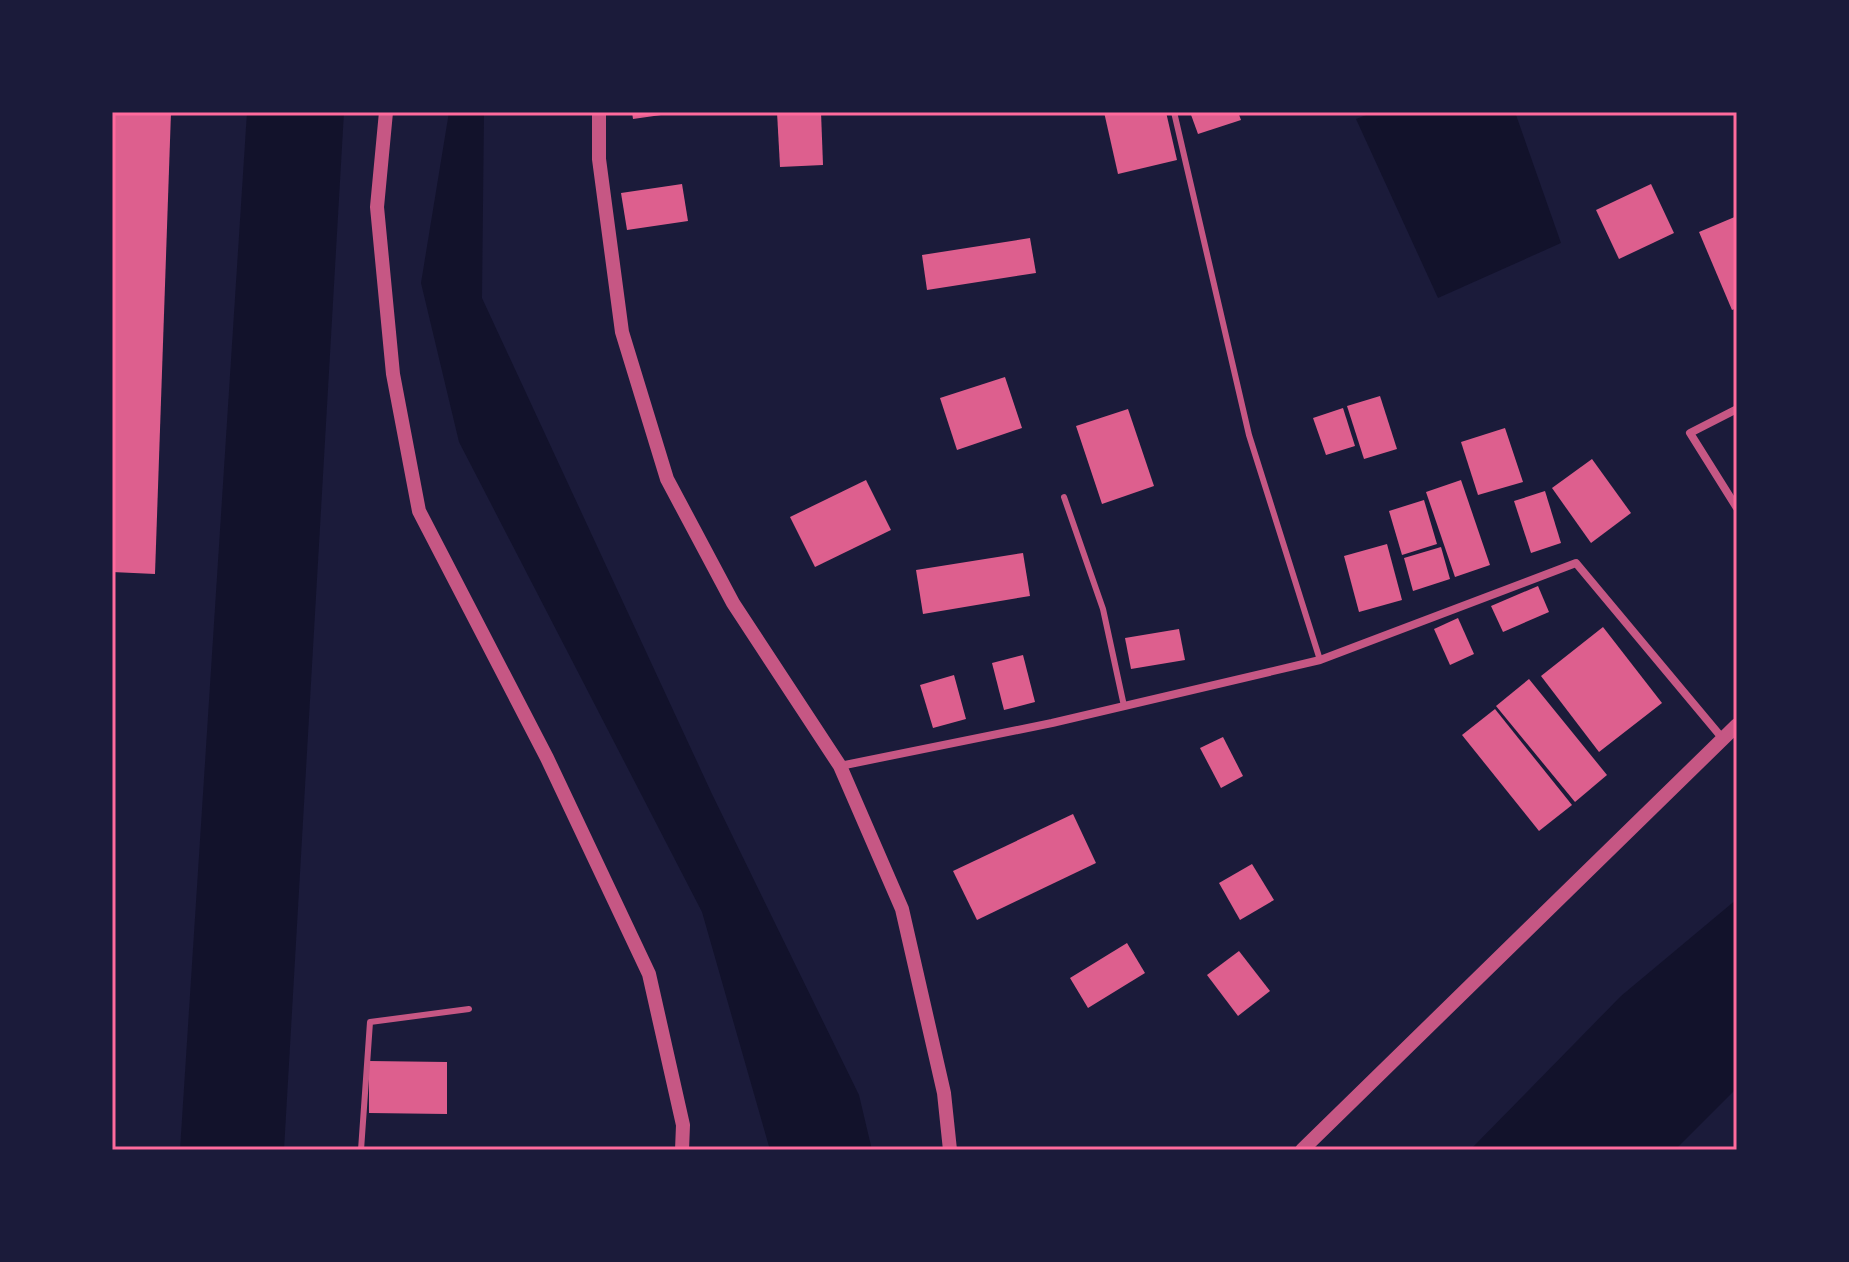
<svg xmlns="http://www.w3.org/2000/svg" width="1849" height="1262" viewBox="0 0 1849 1262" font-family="Roboto,sans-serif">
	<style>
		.water { fill: #12122b }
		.building { fill: #dd5f8e }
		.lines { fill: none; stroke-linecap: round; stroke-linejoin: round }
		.service { stroke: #c65784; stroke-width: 6 }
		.minor { stroke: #c65784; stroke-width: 8 }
		.tertiary { stroke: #c65784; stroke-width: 14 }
		.neatline { fill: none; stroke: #ff6b9d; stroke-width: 3 }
	</style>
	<rect width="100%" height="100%" fill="#1b1b3a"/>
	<g class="water">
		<polygon points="247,112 344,112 284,1150 180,1150"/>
		<polygon points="449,112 484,112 482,298 712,794 859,1095 872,1150 770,1150 702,912 459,442 421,283"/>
		<polygon points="1374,112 1515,112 1561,243 1438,298 1356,119"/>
		<polygon points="1737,899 1737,1088 1675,1150 1470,1150 1621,996"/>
	</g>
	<g class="building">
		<polygon points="112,112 171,112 155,574 112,572"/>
		<polygon points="632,112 667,112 668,114 633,119"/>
		<polygon points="777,112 821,112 823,165 780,167"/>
		<polygon points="1104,112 1166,112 1177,160 1118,174"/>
		<polygon points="1190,112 1238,112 1241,120 1198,134"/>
		<polygon points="682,184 688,221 627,230 621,193"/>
		<polygon points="1651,184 1674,233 1619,259 1596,210"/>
		<polygon points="1737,216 1737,308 1732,310 1699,232"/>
		<polygon points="1030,238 1036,273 927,290 922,255"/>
		<polygon points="1005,377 1022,428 957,450 940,398"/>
		<polygon points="1380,396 1397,449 1364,459 1347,406"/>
		<polygon points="1343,408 1355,446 1326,455 1313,418"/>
		<polygon points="1128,409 1154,486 1102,504 1076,426"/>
		<polygon points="1505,428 1523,482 1478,495 1461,442"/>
		<polygon points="1592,459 1631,513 1591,543 1552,488"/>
		<polygon points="866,480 891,530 815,567 790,517"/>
		<polygon points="1461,480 1490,565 1455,577 1426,492"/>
		<polygon points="1545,491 1561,543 1531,553 1514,501"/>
		<polygon points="1424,500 1437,544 1402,555 1389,511"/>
		<polygon points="1387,544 1402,600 1359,612 1344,556"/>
		<polygon points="1441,547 1450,579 1413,591 1404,558"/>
		<polygon points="1023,553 1030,596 923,614 916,570"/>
		<polygon points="1538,586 1549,612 1503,632 1491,606"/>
		<polygon points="1458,618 1474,654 1450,665 1434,629"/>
		<polygon points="1603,627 1662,703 1599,752 1541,676"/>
		<polygon points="1179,629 1185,660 1131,669 1125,638"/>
		<polygon points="1023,655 1035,702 1004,710 992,663"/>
		<polygon points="954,675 966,719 933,728 920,685"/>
		<polygon points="1529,679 1607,775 1575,802 1496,706"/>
		<polygon points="1495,709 1572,805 1539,831 1462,735"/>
		<polygon points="1223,737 1243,776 1221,788 1200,748"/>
		<polygon points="1073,814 1096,863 977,920 953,871"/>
		<polygon points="1252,864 1274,900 1240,920 1219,883"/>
		<polygon points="1127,943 1145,973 1088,1008 1070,978"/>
		<polygon points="1239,951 1270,991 1238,1016 1207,975"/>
		<polygon points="369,1061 447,1062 447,1114 369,1113"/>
	</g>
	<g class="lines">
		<g class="service">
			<polyline points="1174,112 1249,435 1320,660"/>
			<polyline points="1064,497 1103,609 1124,706"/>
			<polyline points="361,1150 370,1022 469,1009"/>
		</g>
		<g class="minor">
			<polyline points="1737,409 1690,433 1737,508"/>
			<polyline points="840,766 1052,723 1320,660 1576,563 1723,739"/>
		</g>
		<g class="tertiary">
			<polyline points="386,112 377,207 393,374 419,511 547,758 649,974 683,1125 682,1150"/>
			<polyline points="599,112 599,159 622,332 667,479 733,603 840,766 902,909 944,1093 950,1150"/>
			<polyline points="1302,1150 1737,725"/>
		</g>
	</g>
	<rect width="1849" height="1262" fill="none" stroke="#1b1b3a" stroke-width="228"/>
	<rect x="114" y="114" width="1621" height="1034" class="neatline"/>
</svg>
